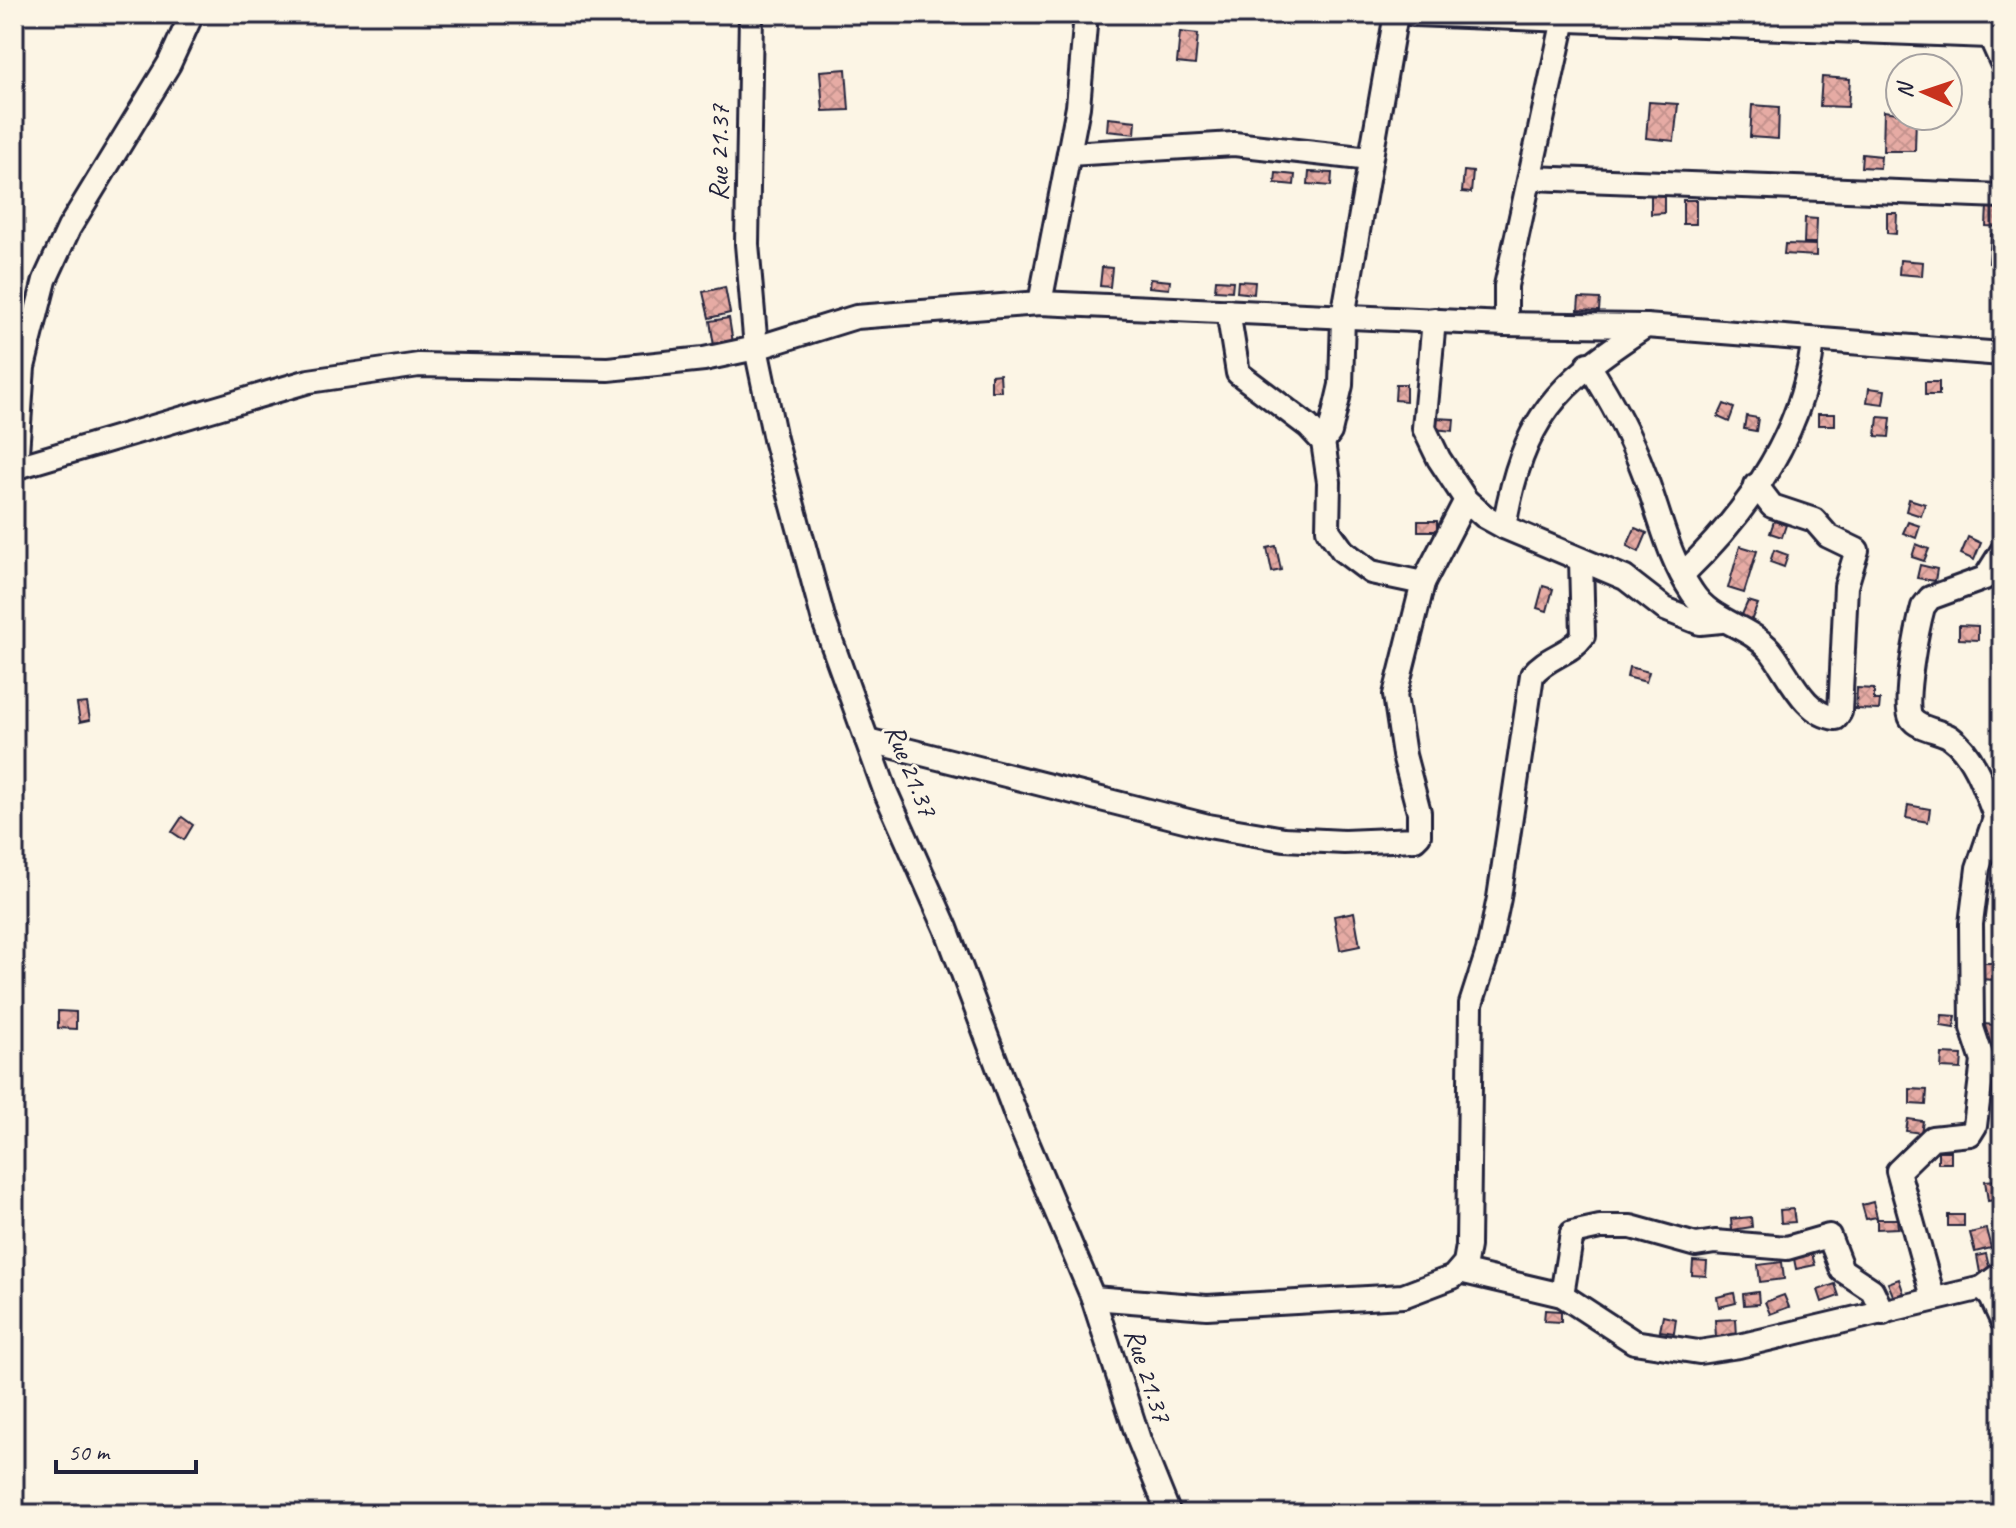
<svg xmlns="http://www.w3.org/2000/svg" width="2016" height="1528" viewBox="0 0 2016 1528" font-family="Caveat,sans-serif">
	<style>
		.building { fill: url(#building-cross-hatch); stroke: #22223b; stroke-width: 2 }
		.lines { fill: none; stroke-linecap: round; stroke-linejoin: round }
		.minor-casing { stroke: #22223b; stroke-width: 28 }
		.minor { stroke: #fcf5e5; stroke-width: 22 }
		.labels { text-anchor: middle; stroke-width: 6; stroke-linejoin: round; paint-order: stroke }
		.street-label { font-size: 28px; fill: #22223b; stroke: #fcf5e5 }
	</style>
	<defs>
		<pattern id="building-cross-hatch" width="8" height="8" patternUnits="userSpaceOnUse" patternTransform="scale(2)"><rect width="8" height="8" fill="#e6aba4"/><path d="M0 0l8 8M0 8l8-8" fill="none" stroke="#c5938e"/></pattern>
	</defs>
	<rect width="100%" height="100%" fill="#fcf5e5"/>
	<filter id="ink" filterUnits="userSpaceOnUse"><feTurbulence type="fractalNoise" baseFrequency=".0125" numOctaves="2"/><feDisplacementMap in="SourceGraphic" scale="16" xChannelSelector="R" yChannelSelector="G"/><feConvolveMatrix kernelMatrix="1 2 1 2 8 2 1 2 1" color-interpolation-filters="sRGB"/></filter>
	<g filter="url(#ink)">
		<g class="building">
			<polygon points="1180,32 1198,34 1195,65 1177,63"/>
			<polygon points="846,69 849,110 823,111 820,71"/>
			<polygon points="1822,77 1850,79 1848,107 1820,106"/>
			<polygon points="1649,102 1678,104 1674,141 1646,138"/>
			<polygon points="1752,105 1779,107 1778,139 1750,137"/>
			<polygon points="1884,111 1916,116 1915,151 1883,151"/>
			<polygon points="1108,118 1136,121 1135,134 1107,131"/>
			<polygon points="1862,154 1881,156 1880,168 1861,167"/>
			<polygon points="1464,171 1473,172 1471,193 1462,192"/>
			<polygon points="1309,172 1332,173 1331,186 1308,184"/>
			<polygon points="1276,173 1295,175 1294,185 1275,183"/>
			<polygon points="1651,191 1664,191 1664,213 1651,214"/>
			<rect x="1683" y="200" width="13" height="24"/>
			<polygon points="1987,205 2002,206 2002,227 1986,226"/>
			<polygon points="1887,213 1897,213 1896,234 1887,233"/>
			<polygon points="1805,218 1817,219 1816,243 1804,243"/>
			<polygon points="1991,234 2002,235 2002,264 1989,263"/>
			<polygon points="1785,244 1816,245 1816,256 1784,254"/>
			<polygon points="1900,260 1923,262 1922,276 1899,274"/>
			<polygon points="1102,267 1112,268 1110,287 1100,286"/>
			<polygon points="1150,279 1170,281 1169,289 1149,287"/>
			<polygon points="1216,280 1233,281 1232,291 1215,290"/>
			<polygon points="1238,281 1255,282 1254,294 1237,292"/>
			<polygon points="725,287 730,313 709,318 703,292"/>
			<polygon points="1579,298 1600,299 1599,311 1578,310"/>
			<polygon points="729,318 733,343 714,346 710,321"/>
			<polygon points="1000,374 1001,391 991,391 991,375"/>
			<rect x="1925" y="382" width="14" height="13"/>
			<polygon points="1396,384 1406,384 1406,401 1395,400"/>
			<polygon points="1869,388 1885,390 1883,404 1867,402"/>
			<polygon points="1724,404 1734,408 1729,422 1718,417"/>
			<rect x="1818" y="414" width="17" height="11"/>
			<polygon points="1746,416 1758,418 1756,431 1744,429"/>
			<polygon points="1878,417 1891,418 1889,437 1876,436"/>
			<polygon points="1435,418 1454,419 1453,431 1434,429"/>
			<polygon points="1909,499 1925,504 1921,516 1906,511"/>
			<rect x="1418" y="521" width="19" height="10"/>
			<polygon points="1774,521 1786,525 1782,537 1770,533"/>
			<polygon points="1908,522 1920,526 1916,538 1903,533"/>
			<polygon points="1635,528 1647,533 1639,552 1627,546"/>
			<polygon points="1968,537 1981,543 1974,560 1961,554"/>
			<polygon points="1916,544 1929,549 1924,561 1912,557"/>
			<polygon points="1276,546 1281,570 1272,572 1267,548"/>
			<polygon points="1740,546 1757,551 1744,593 1728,588"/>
			<polygon points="1774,550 1788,555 1784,567 1770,562"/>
			<polygon points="1920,565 1937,569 1935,581 1917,578"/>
			<polygon points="1543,586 1553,589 1547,611 1537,608"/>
			<polygon points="1748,601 1758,604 1751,621 1741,617"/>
			<polygon points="1959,625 1978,626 1978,640 1959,639"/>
			<polygon points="1629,667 1649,672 1646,682 1627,677"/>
			<polygon points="1857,688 1874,689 1874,700 1880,700 1879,710 1856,709"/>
			<polygon points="87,703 90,720 80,722 77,704"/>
			<polygon points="1908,805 1930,809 1928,822 1906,818"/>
			<polygon points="182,817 193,825 184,840 172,832"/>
			<polygon points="1354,912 1360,946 1340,950 1334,916"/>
			<polygon points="1982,963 1995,963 1994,980 1980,979"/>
			<polygon points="58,1011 76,1012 76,1029 58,1028"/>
			<polygon points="1942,1015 1956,1016 1954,1028 1941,1026"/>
			<polygon points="1983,1024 1995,1025 1994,1045 1982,1045"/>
			<polygon points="1942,1054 1962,1055 1961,1069 1941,1068"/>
			<polygon points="1910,1089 1927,1090 1926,1105 1910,1104"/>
			<polygon points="1908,1119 1923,1121 1921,1133 1906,1131"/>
			<rect x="1938" y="1151" width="13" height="12"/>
			<polygon points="1997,1180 2000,1199 1988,1201 1985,1181"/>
			<polygon points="1873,1202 1877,1217 1866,1219 1862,1205"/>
			<polygon points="1793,1209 1795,1222 1781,1223 1780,1210"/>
			<rect x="1948" y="1215" width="16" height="11"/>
			<polygon points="1751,1217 1752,1227 1732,1230 1731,1219"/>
			<polygon points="1877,1219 1897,1219 1898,1228 1877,1229"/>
			<polygon points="1986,1229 1991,1248 1975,1252 1970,1233"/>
			<polygon points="1812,1254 1815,1265 1796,1269 1794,1259"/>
			<polygon points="1986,1254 1990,1271 1980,1273 1977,1256"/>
			<polygon points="1693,1261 1707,1262 1706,1276 1692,1275"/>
			<polygon points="1782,1262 1784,1279 1760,1282 1758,1265"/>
			<polygon points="1899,1279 1904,1294 1894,1298 1888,1283"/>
			<polygon points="1835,1284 1839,1296 1822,1302 1818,1290"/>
			<polygon points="1758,1292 1759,1304 1744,1305 1743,1294"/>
			<polygon points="1734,1293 1736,1303 1719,1307 1717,1297"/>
			<polygon points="1784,1295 1789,1307 1770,1314 1765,1302"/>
			<polygon points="1545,1310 1561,1311 1561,1322 1544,1321"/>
			<polygon points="1663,1316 1676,1319 1674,1333 1660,1331"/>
			<polygon points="1736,1319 1737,1337 1716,1338 1715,1320"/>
		</g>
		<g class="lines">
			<g class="minor-casing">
				<g id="minor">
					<polyline points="751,14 747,244 756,348 775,439 824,621 886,793 946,928 1019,1123 1093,1298 1139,1440 1169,1514"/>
					<polyline points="1413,14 1989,36"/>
					<polyline points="1980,14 2002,63"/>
					<polyline points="1069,154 1234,144 1370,159"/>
					<polyline points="1531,178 2002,196"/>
					<polyline points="1040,303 1078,107 1086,14"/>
					<polyline points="1228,311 1238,373 1308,426 1323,442 1329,482 1328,530 1343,551 1371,572 1423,583"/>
					<polyline points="1434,320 1424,428 1439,459 1466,500 1484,516 1504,527 1625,578 1665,609 1700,623 1721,621"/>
					<polyline points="1506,324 1506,286 1564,19"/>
					<path d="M1588 364C1610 398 1630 435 1644 473 1659 512 1668 557 1692 592 1711 622 1748 625 1770 650 1788 672 1804 715 1836 718L1840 712 1846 586 1857 550 1828 536 1814 520 1772 506 1756 485"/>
					<polyline points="1323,442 1330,432 1341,385 1343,317 1396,14"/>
					<polyline points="16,467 23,367 45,280 69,228 169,64 192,14"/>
					<polyline points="14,468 309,381 419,365 608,369 704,359 756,348 856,317 1040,303 1506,324 1646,326 2002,354"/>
					<path d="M1504 527C1523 417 1556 385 1646 326"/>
					<path d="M1683 574C1748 511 1804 433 1813 341"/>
					<polyline points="867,740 1208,826 1284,839 1344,842 1415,839 1419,835 1419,812 1404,755 1395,695 1423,583 1466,500"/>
					<path d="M2000 829C1988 800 1977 756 1950 737 1939 730 1918 729 1911 718 1902 705 1918 625 1923 607L1930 598 1985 578 2002 551"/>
					<polyline points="1460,1271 1562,1295 1634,1342 1699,1352 1739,1346 1982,1288 2002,1273"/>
					<polyline points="1982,1288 1991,1297 2002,1321"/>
					<polyline points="1562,1295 1572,1233 1600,1227 1631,1227 1696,1245 1715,1242 1787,1248 1829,1236 1842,1270 1872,1290 1883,1313"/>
					<polyline points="1933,1297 1898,1171 1932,1138 1970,1134 1975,1126 1983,1061 1972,1028 1971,924 1978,868 1995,818"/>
					<path d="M1093 1298 1207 1307 1403 1296 1453 1277 1465 1263 1468 1246 1471 1004 1488 951 1499 898 1532 675C1547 656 1569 655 1583 636L1581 560"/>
				</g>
			</g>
			<use href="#minor" class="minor"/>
		</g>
	</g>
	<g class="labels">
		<g class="street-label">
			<text transform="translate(718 153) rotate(-89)" y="10">Rue 21.37</text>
			<text transform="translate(912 770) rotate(68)" y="10">Rue 21.37</text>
			<text transform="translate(1149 1375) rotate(72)" y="10">Rue 21.37</text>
		</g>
	</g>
	<rect width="2016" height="1528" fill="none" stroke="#fcf5e5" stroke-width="48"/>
	<rect x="24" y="24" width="1968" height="1480" fill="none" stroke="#22223b" stroke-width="3" filter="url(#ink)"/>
	<g transform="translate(1924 92) rotate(273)"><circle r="38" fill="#fcf5e5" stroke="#a5a1a1" stroke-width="2"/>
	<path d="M0-6L14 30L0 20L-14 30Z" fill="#c8321e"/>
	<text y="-12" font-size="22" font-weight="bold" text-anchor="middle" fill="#22223b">N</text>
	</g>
	<path d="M56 1460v12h140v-12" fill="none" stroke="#22223b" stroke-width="4"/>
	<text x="68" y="1460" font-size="24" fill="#22223b" stroke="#fcf5e5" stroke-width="6" paint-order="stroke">50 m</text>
</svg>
